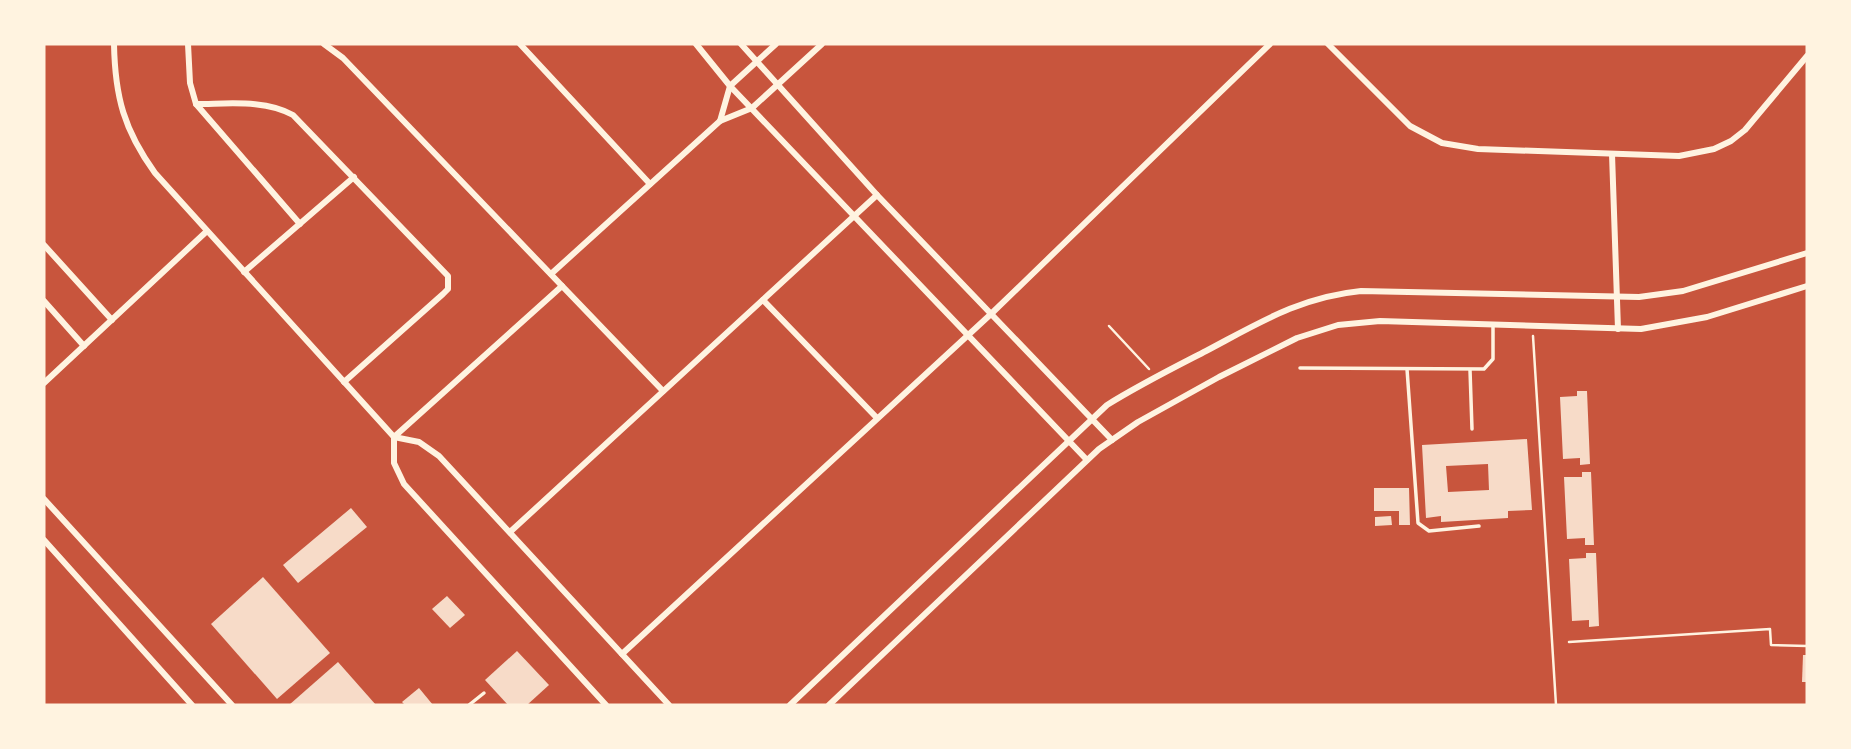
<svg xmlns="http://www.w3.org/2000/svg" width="1851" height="749" viewBox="0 0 1851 749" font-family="'Varela Round',sans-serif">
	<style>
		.building { fill: #f7dbc8; fill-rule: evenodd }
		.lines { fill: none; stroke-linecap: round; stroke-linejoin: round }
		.path { stroke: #fff3e0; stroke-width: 2.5 }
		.service { stroke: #fff3e0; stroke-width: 3.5 }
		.minor { stroke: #fff3e0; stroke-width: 6 }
	</style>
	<rect width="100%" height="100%" fill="#c8553d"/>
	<g class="building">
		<polygon points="1577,391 1587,391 1590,464 1580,465 1580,458 1563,459 1560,397 1577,396"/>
		<path d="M1527 439 1532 510 1508 511V518L1441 522V516L1426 518 1422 445ZM1488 464 1489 490 1448 492 1446 466Z"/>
		<polygon points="1582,472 1591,472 1594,545 1585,545 1585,538 1567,539 1564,477 1582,477"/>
		<polygon points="1374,488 1409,488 1410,525 1399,525 1399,511 1374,511"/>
		<polygon points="351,508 367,527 298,583 283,565"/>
		<polygon points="1391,516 1392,525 1375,526 1375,517"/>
		<polygon points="1586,553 1596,553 1599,626 1589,627 1589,620 1572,621 1569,559 1586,558"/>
		<polygon points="263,577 330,653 277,699 211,624"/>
		<polygon points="447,596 465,615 450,628 432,609"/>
		<polygon points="517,651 549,685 527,705 508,705 485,680"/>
		<polygon points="1803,655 1807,655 1807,682 1802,682"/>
		<polygon points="338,662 376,705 289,705"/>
		<polygon points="419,688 433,705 405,705 402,702"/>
	</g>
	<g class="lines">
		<g class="path">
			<polyline points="1109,326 1149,369"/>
			<polyline points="1533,336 1556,705"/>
			<polyline points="1569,642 1770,629 1771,645 1807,646"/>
		</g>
		<g class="service">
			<polyline points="1300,368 1484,369 1493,359 1493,325"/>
			<polyline points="1407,369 1418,523 1429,531 1479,526"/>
			<polyline points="1470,370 1472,429"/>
			<polyline points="469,705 484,693"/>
		</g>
		<g class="minor">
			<path d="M114 44C115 97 124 130 155 173L394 437 419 442 439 456 669 705"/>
			<polyline points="188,44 190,83 196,104 300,224"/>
			<polyline points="324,44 343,58 663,391"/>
			<polyline points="520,44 650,184"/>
			<polyline points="696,44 730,86 1087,460"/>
			<polyline points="741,44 877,195 1112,440"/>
			<polyline points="1328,44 1410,126 1442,143 1478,149 1679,156 1714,149 1731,141 1745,130 1807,56"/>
			<path d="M196 104C227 104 265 99 293 115L448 276V289L443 294 344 382"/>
			<polyline points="720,121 730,86 776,44"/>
			<polyline points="1612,154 1618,329"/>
			<polyline points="44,245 112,320"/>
			<polyline points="244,272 354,177"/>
			<polyline points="551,274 720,121 752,108 822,44"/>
			<polyline points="763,300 877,418"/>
			<polyline points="44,301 84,346"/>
			<polyline points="44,383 207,231"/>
			<polyline points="394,437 394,463 404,484 606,705"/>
			<polyline points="394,437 562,286"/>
			<polyline points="44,499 232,705"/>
			<polyline points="510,532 877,195"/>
			<polyline points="44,540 192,705"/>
			<polyline points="622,654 991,314 1270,44"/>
			<path d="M790 705 1107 405C1139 385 1173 368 1206 351 1259 323 1300 297 1361 291L1639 297 1683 291 1807 253"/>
			<polyline points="829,705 1099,449 1138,422 1219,377 1297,338 1338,325 1380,321 1641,329 1707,317 1807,286"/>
		</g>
	</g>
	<rect width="1851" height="749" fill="none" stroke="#fff3e0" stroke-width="91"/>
</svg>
